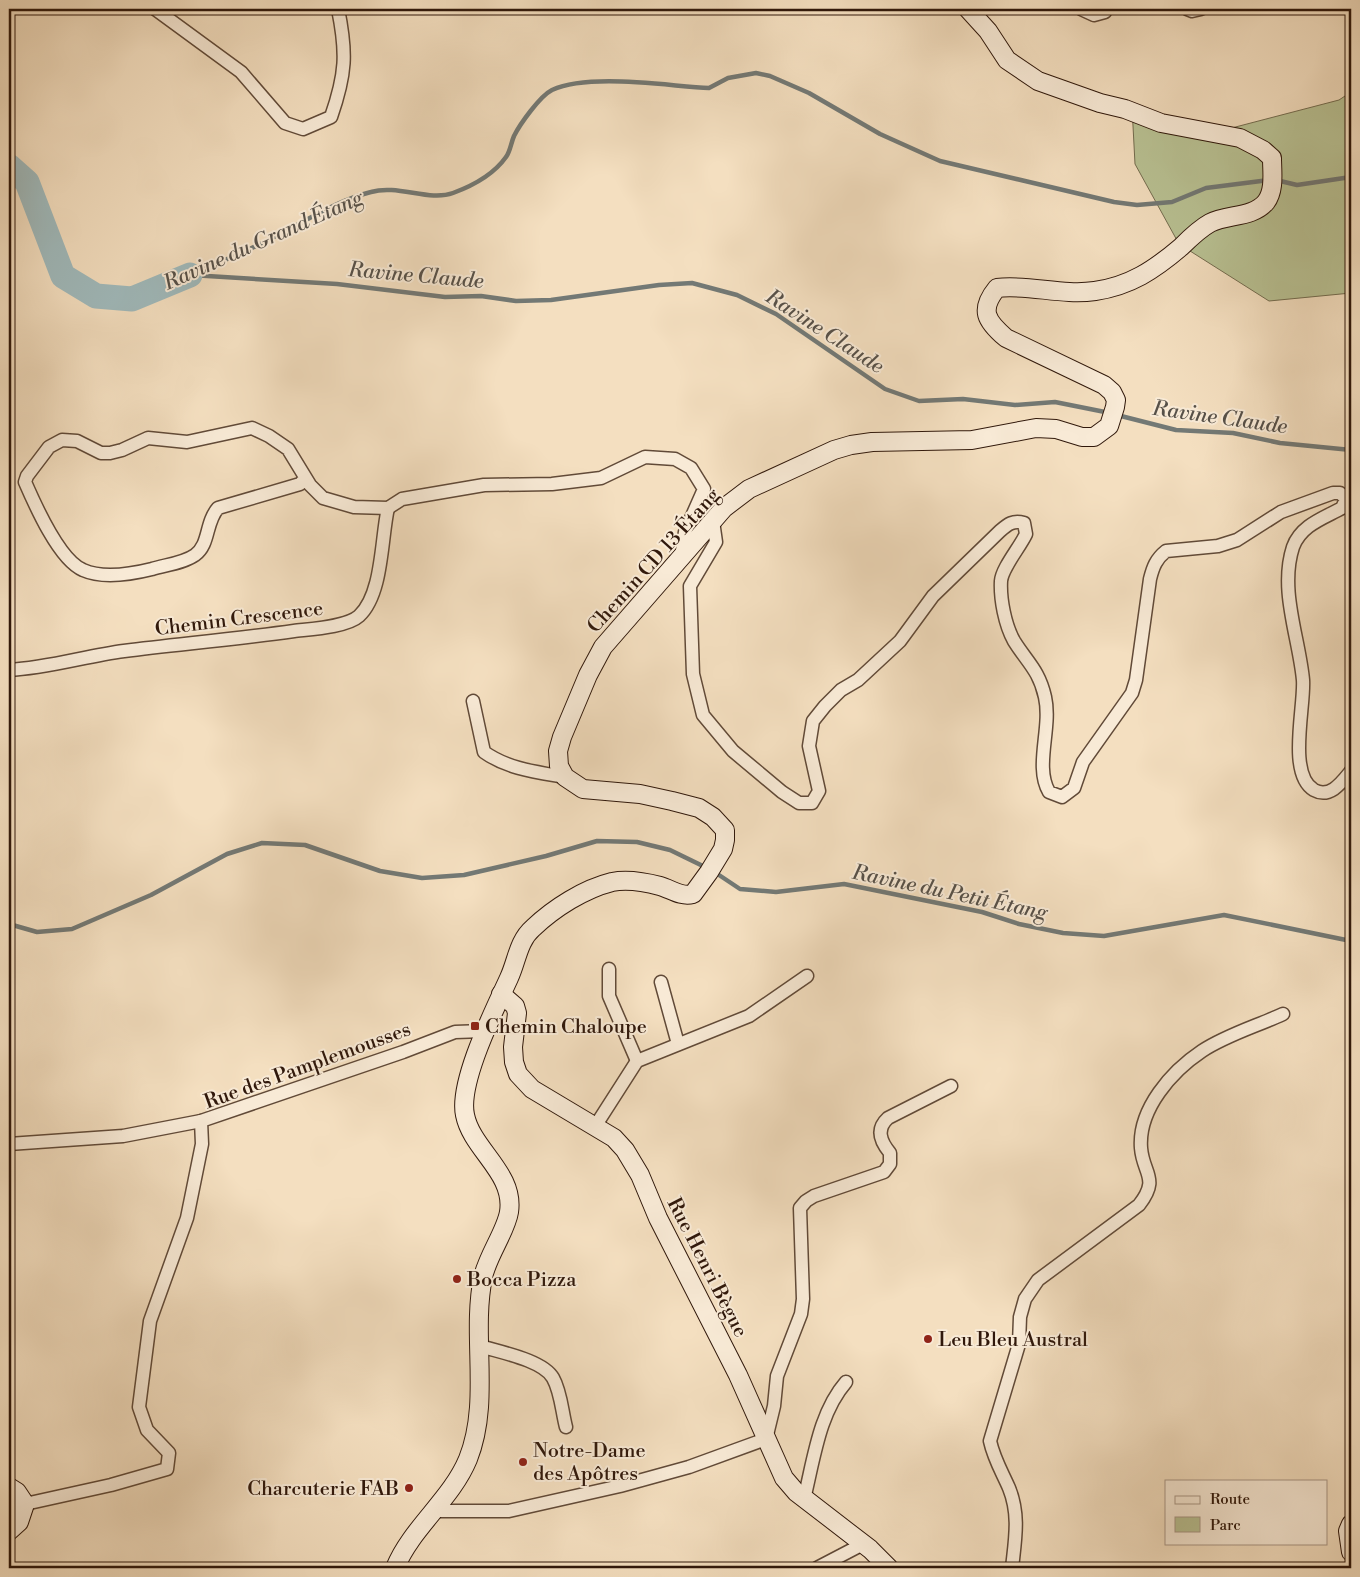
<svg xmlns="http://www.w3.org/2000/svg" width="1360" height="1577" viewBox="0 0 1360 1577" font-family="'Libre Bodoni',serif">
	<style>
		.green { fill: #b9c294; stroke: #746d50 }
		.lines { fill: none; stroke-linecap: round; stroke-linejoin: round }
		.stream { stroke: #737975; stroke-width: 4.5 }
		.river { stroke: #a0babc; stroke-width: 25 }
		.street-casing { stroke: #614a38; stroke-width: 15 }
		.secondary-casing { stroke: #30180b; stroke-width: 20 }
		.street { stroke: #f8ead6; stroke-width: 12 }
		.secondary { stroke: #f8ead6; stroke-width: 18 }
		.poi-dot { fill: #8f2418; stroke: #f8ead6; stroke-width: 2 }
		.labels { text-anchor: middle; stroke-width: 4; stroke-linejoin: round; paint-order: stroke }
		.street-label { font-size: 20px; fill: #30180b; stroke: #f8ead6 }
		.poi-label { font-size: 20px; fill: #30180b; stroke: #f8ead6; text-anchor: start }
		.water-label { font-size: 21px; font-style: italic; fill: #575149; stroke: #f8ead6 }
	</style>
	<rect width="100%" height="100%" fill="#f4dfc0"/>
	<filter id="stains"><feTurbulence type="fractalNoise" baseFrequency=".004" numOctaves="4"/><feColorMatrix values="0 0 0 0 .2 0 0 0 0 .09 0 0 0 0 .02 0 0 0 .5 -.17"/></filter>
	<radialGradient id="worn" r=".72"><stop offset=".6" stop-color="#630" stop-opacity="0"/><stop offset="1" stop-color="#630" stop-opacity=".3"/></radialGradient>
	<polygon class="green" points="1351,92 1351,293 1269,301 1179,244 1135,164 1132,107 1201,136 1339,100"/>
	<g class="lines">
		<g class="stream">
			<polyline points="1276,180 1297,185 1351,177"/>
			<path d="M190 275C217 263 246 252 272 238 305 222 335 201 371 192 398 184 429 202 453 193 472 186 494 174 506 157 510 152 511 143 514 136 520 124 540 96 552 90 590 73 667 86 709 88L728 78 756 73 770 76 809 93 880 134 940 161 1114 202 1137 205 1172 202 1206 188 1269 180"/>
			<polyline points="191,275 337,284 445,297 481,296 516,301 551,300 659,285 692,283 737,295 776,314 885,389 919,401 963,399 1015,405 1055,402 1110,413"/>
			<polyline points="1117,415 1176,430 1233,433 1280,443 1351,450"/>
			<polyline points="713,871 740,889 776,892 844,884 982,912 1019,924 1063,933 1104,936 1224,915 1351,941"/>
			<polyline points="9,924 37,932 72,929 151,895 227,854 262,843 305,845 380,871 422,878 464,875 546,856 597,841 637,842 670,850 707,868"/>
		</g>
		<polyline class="river" points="9,166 27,182 63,276 96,296 132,299 190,275"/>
		<g class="street-casing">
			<g id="street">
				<path d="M155 9 241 72 285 123 303 129 331 117C346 74 347 53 338 9"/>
				<polyline points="1081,9 1094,15 1105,12 1106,9"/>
				<polyline points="1187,9 1192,11 1201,9"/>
				<path d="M305 478 300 484 218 508C205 523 210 544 195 555 184 563 165 565 152 569 132 574 103 579 83 570 59 560 35 505 25 482L27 476 49 447 62 440 77 441 101 453H110L122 450 148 438 187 442 252 428 269 436 288 449 310 485 323 498 354 507 388 508 402 499 484 485 552 484 601 478 645 457 675 459 691 468 704 489 685 532 681 557"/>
				<path d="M713 521 716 542 690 586 693 674 703 715 733 751 782 792 799 803H812L819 791 809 746 813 721 825 706 841 690 858 680 900 641 933 596 1000 531C1008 524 1013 520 1024 523L1026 534C1020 547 1002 568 1001 581 1000 599 1005 625 1014 641 1027 662 1039 670 1045 697 1052 728 1034 766 1049 792L1062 797 1074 788 1083 762 1132 693 1136 680 1150 579C1153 567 1156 559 1166 551L1218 546 1237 540 1281 512 1333 493H1340L1346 499 1342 508C1324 518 1301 525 1293 547 1279 590 1299 637 1303 680 1305 706 1287 774 1314 790 1330 799 1342 782 1351 771"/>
				<path d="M9 670C48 668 86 656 124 651 181 644 237 639 294 631 310 629 347 627 359 616 383 594 381 538 388 508"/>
				<path d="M473 701 484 752C508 769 536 772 565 777"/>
				<polyline points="609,969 609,996 637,1061"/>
				<polyline points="661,982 678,1044"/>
				<polyline points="596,1125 637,1061 749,1016 807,976"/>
				<polyline points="9,1144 123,1136 201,1121"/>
				<path d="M480 1346C499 1352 543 1360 553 1378 561 1392 562 1412 566 1427"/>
				<path d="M804 1499C814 1459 819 1413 846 1382"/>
				<polyline points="25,1504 111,1485 167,1469 169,1453 147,1430 139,1407 150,1321 187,1218 202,1144 201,1121 403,1052 455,1032 484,1031"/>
				<path d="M434 1511H509L620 1486 689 1467 766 1439 774 1406 777 1376 801 1314 803 1299 800 1208 806 1201 814 1196 884 1172 890 1164V1153C880 1141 876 1129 888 1118L951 1086"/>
				<polyline points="817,1568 863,1544"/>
				<path d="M1012 1568C1015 1540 1020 1515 1009 1488 1002 1472 994 1459 990 1441L1019 1344 1020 1317 1025 1299 1038 1280 1139 1205C1160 1178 1143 1174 1141 1148 1138 1109 1172 1071 1202 1051 1226 1035 1257 1026 1283 1014"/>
			</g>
		</g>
		<g class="secondary-casing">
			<g id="secondary">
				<polyline points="501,994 515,1006 517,1013 513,1047 514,1062 518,1074 532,1089 614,1138 625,1150 640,1175 658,1218 738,1375 784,1478 796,1492 870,1549 889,1568"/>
				<polyline points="9,1487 17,1492 25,1504 19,1522 9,1531"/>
				<polyline points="1351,1524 1348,1531 1351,1552"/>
				<path d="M395 1568C412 1527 451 1500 468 1459 491 1401 471 1337 483 1277 488 1255 506 1231 509 1212 515 1173 472 1150 465 1115 458 1082 495 1009 509 978 517 961 518 941 533 928 554 908 584 889 612 882 627 879 645 882 660 886 671 889 680 897 693 894L709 872 723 849 725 840V830L713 817 699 808 672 801 640 794 583 789 565 777 559 766 558 751 562 737 588 675 603 647 724 508 749 489 834 450 851 445 872 442 972 440 1036 428 1056 429 1082 437H1094L1109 426 1115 407 1116 400 1112 392 1104 385 1006 338C986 321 979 310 997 288 1029 284 1062 296 1095 291 1130 286 1154 270 1181 247 1190 238 1199 229 1210 223 1227 214 1253 218 1266 202 1275 190 1272 172 1272 158L1263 150 1240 138 1161 123 1125 109 1100 103 1038 81 1007 60 988 31 968 9"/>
			</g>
		</g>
		<use href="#street" class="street"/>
		<use href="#secondary" class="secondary"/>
	</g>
	<g class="poi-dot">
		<rect x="470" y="1021" width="10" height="10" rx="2.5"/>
		<circle cx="457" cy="1279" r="5"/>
		<circle cx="928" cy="1339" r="5"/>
		<circle cx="523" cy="1462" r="5"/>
		<circle cx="409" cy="1488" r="5"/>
	</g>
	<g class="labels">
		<g class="street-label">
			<text transform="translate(653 560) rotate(-48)" y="7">Chemin CD 13 Étang</text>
			<text transform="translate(239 618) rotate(-7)" y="7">Chemin Crescence</text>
			<text transform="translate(307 1065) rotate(-20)" y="7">Rue des Pamplemousses</text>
			<text transform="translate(708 1267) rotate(63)" y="7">Rue Henri Bègue</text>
		</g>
		<g class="poi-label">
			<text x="485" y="1033">Chemin Chaloupe</text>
			<text x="467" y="1286">Bocca Pizza</text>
			<text x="938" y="1346">Leu Bleu Austral</text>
			<text x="533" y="1457">Notre-Dame<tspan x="533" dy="23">des Apôtres</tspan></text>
			<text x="399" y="1495" text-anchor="end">Charcuterie FAB</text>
		</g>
		<g class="water-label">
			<text transform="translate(263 240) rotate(-24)" y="7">Ravine du Grand Étang</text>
			<text transform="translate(416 275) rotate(5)" y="7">Ravine Claude</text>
			<text transform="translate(825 331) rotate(33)" y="7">Ravine Claude</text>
			<text transform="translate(1220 417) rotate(8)" y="7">Ravine Claude</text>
			<text transform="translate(950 892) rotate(12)" y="7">Ravine du Petit Étang</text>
		</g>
	</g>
	<rect width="1360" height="1577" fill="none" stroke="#f4dfc0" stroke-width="30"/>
	<rect x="10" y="10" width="1340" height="1557" fill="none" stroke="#30180b" stroke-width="2.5"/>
	<rect x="15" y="15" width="1330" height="1547" fill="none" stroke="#30180b"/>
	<rect x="1165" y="1480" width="162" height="65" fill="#f8ead6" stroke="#a89685"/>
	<rect x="1175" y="1496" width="25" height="8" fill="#f8ead6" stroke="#a89685"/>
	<text x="1210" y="1504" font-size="15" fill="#30180b">Route</text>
	<rect x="1175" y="1517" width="25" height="15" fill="#b9c294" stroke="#a89685"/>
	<text x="1210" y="1530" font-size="15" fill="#30180b">Parc</text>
	<rect width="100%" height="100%" filter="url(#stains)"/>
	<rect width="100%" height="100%" fill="url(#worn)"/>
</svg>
